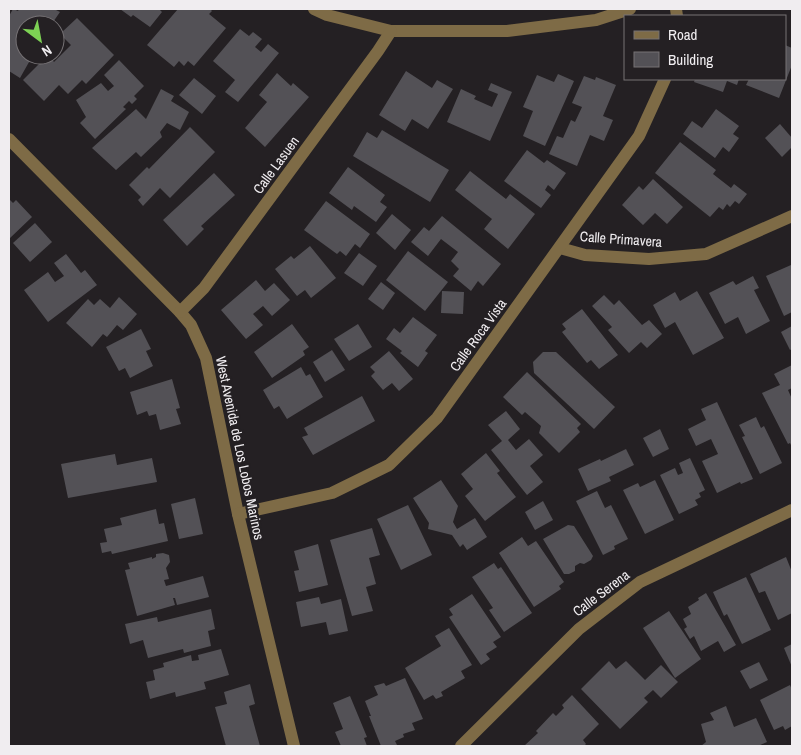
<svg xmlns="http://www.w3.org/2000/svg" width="801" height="755" viewBox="0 0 801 755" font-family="'Archivo Narrow',sans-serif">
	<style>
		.building { fill: #535156 }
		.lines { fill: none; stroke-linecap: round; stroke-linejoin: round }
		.minor { stroke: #7e6b46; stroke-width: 12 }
		.labels { text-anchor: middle; stroke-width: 4.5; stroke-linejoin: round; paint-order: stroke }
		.street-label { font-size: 14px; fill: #f0edf0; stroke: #242023 }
	</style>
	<rect width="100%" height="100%" fill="#242023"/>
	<g class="building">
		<polygon points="13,9 18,11 19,9 54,9 60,12 51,25 25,25 25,55 33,55 20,78 9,71 10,45 9,16"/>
		<polygon points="120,9 159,9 162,12 150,27 133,15 131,17"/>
		<polygon points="178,9 210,9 212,11 209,14 226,28 194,66 188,61 184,66 179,61 174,67 147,45"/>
		<polygon points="77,18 114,55 86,84 82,80 68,94 59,85 44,101 23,80 48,55 54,62 71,45 60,34"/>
		<polygon points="240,29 249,36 253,32 262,39 255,47 261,52 268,44 279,53 238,102 225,92 235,80 213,61"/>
		<polygon points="785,45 792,48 792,65 779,98 746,85 749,79 785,79"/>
		<polygon points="119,60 144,86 134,96 137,99 132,104 129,101 123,107 126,109 95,139 80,123 86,117 76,100 101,83 108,91 114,86 104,75"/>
		<polygon points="406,71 432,88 437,80 453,89 428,129 412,119 405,131 379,115"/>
		<polygon points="277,73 291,86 293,83 309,97 265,147 245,128 267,102 259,95"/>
		<polygon points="558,74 574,81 545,146 523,136 533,111 523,107 537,75 554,82"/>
		<polygon points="584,76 595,80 596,77 616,85 603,116 613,120 604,141 590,135 577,166 549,154 557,136 563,138 571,120 575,122 582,107 572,103"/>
		<polygon points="194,78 216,96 202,114 179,95"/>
		<polygon points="695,79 739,79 737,85 727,81 723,92 694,82"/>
		<polygon points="491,83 512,92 490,141 447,122 461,89 476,96 474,99 492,107 498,94 488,90"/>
		<polygon points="161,89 174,96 171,101 189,112 180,130 167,123 160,132 162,137 141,157 136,152 116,170 92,148 136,109 146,119"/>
		<polygon points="716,109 739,126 733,134 739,138 729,152 723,147 715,158 683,134 692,121 702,128"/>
		<polygon points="780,124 792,138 792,147 782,157 765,138"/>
		<polygon points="190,127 215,152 170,198 160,188 143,206 138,200 141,197 129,185 147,167 149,169"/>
		<polygon points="382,130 449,170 430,202 353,156 367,132 377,138"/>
		<polygon points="680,142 716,170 713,174 731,188 734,184 747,194 739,204 735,201 730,207 727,204 723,210 719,207 710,217 655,173"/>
		<polygon points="527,150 544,163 547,160 566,173 554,190 548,185 545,190 551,195 541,208 504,181"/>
		<polygon points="348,167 385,195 380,202 387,207 376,222 354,206 352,210 329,193"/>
		<polygon points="470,171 506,199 510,194 535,214 508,249 484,229 492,219 455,190"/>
		<polygon points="214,173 235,195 201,226 204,229 187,246 163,220"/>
		<polygon points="653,179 683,207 667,224 655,213 643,225 622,205 639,186 643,190"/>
		<polygon points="9,199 13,203 16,200 32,217 9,239"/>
		<polygon points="326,201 370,234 360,248 355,244 346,256 340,251 337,254 304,230"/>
		<polygon points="392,214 411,230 395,250 376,233"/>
		<polygon points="442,216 501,264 483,286 478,281 471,291 453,276 459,269 451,261 458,252 441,239 428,256 411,242 424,227 429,231"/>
		<polygon points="35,223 52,242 30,262 13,243"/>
		<polygon points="310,246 336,278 311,298 305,290 297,296 275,269 291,256 294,259"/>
		<polygon points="408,251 448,282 425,311 386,280"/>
		<polygon points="359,253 377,266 363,286 344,273"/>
		<polygon points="66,254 81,273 85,270 97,285 48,322 24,290 48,272 55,282 64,276 54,263"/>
		<polygon points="791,265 792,268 792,312 784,316 766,276"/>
		<polygon points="753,276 759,288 754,290 770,321 746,334 738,317 725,324 709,293 733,281 736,285"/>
		<polygon points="256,280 265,291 274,283 290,300 272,316 263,306 253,314 263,325 246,339 221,310"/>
		<polygon points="381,282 395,293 383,310 368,299"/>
		<polygon points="442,291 464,292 463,314 441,313"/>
		<polygon points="697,291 724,338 693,355 675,322 665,328 653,305 675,292 680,301"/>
		<polygon points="604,295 614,305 619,300 642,325 649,320 662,334 647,348 641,342 629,353 608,330 612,327 592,306"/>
		<polygon points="119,297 137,314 123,330 117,325 107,337 103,334 92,347 66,323 88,299 94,305 100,299 110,308"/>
		<polygon points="582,309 618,355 599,369 591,360 587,363 562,332 566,329 562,324"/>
		<polygon points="413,317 437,335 425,351 428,353 418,367 400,353 402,351 386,339 394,328 400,333"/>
		<polygon points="292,324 309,347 303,351 305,355 272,378 254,352"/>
		<polygon points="358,324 372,347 349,361 334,339"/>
		<polygon points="792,326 792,349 790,350 781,332"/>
		<polygon points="141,329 151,349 146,351 153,366 130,378 125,368 119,371 106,347"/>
		<polygon points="332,350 345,370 325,382 313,362"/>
		<polygon points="389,351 413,379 399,391 392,383 383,390 371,376 375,372 370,367"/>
		<polygon points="543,352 556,352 615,407 594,429 534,373 533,362"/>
		<polygon points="792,365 792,388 788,390 792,399 792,447 790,443 788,444 762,393 780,385 774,374"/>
		<polygon points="301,367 306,376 310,374 323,397 287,419 279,406 274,409 263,390"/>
		<polygon points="527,372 581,424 577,428 580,432 559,453 539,433 541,426 525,412 522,415 503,397"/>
		<polygon points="172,379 180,408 176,409 181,424 160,430 156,414 149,416 147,411 137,415 130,392"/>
		<polygon points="362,396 375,421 313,455 302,437 308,435 304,428"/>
		<polygon points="717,402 753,479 741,484 740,482 717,493 702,461 718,454 711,439 696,446 688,429 706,420 701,409"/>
		<polygon points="506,411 520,429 508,440 516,450 529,439 543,455 530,466 543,482 527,495 491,450 502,441 488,425"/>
		<polygon points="756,417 761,428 764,426 782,463 760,474 742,437 745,436 739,425"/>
		<polygon points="660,429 669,449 653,457 643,438"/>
		<polygon points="626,449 634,465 609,477 611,481 588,491 578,469 600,459 601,461"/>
		<polygon points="486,453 500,471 497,473 516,497 485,521 465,496 473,489 461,474"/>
		<polygon points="115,454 117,465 152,458 157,482 68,498 61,464"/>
		<polygon points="690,458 705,490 699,493 701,497 695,500 698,505 679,514 660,475 675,468 678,475 683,473 679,463"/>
		<polygon points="441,480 458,506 453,522 457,529 475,518 487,537 467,550 463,544 460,547 452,535 428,529 429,523 413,498"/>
		<polygon points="655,480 674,520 645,534 623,490 638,483 640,487"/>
		<polygon points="597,491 605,508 611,505 628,539 614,546 615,549 603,555 576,501"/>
		<polygon points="195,498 203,534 179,539 171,504"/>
		<polygon points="543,501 553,520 535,530 525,512"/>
		<polygon points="408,505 432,555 401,570 377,519"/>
		<polygon points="156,509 159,524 164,523 168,541 112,554 111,551 102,553 100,543 107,542 104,529 122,525 120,518"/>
		<polygon points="568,525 574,526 593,556 591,560 584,564 580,563 575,566 575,571 569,574 564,574 543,539"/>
		<polygon points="372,528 380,555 369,558 376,584 366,587 373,611 352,616 330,540"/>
		<polygon points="522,537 528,546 536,541 564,582 559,586 561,589 534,607 499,553"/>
		<polygon points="318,544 328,585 299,592 294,571 299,570 294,551"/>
		<polygon points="163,553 169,555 170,562 166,568 169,579 164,580 166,586 203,576 209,597 177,605 175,598 173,598 175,605 137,616 125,570 130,569 128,563 152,557 152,559 156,557 156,554"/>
		<polygon points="786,557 792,572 792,613 778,620 765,591 759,593 750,574"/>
		<polygon points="494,563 498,569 501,567 532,613 504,632 489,610 493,608 472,577"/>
		<polygon points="746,577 771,630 742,644 727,614 724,616 713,592"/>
		<polygon points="706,593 736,645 724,652 718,641 701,651 694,636 690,639 684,629 687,627 683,619 691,614 688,607 699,600 698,598"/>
		<polygon points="472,594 501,637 493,642 497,647 486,654 490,659 481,665 449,617 453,615 449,609"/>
		<polygon points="319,597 321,604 341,599 348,631 329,635 326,622 301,627 296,602"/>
		<polygon points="211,609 215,629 208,631 211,646 184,653 183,649 148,658 143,640 130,644 125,624 157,617 158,622"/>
		<polygon points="669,611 701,659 675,678 643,628"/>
		<polygon points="449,628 472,665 461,671 465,678 441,692 443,696 436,699 433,695 424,700 405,668 441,646 435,636"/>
		<polygon points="792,644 792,667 784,648"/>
		<polygon points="221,649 229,675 204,682 206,689 176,697 175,692 150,699 146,682 155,680 153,670 164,667 163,663 191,655 192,661 199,660 198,655"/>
		<polygon points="609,661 616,669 626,661 645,680 661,665 678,682 661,698 653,690 644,698 648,702 620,729 581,689"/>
		<polygon points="759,662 768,680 750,689 740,671"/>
		<polygon points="405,678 423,719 412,723 415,730 403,734 404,737 395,741 397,745 381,746 369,716 371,716 365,701 378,695 374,686 384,683 386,686"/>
		<polygon points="250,684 255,704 249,706 260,746 226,746 215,707 227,704 224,692"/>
		<polygon points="790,685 792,690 792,726 785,730 783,726 774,730 760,700"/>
		<polygon points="572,695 599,724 583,740 586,744 584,746 524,746 538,733 536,731 553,713 556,716 564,708 562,705"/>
		<polygon points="350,696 367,737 364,738 367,746 341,746 335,732 343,729 333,703"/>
		<polygon points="726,706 734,727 756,718 767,742 758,746 701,746 706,742 701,724 714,720 710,713"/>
	</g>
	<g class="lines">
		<g class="minor">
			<polyline points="314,9 327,15 391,31 507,31 596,20 630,9"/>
			<polyline points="676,9 677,16"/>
			<polyline points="9,139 180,312 191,325 206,358 238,514 294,746"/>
			<polyline points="560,248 585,255 649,259 706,254 792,216"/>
			<polyline points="180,312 204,288 378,51 391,31"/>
			<polyline points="238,514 332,493 389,465 437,418 639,136 665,79"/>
			<polyline points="461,746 579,629 640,582 792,510"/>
		</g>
	</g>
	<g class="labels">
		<g class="street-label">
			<text transform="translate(276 165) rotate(-54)" y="5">Calle Lasuen</text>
			<text transform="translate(621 239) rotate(4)" y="5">Calle Primavera</text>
			<text transform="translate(478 335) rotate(-54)" y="5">Calle Roca Vista</text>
			<text transform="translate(240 448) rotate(78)" y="5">West Avenida de Los Lobos Marinos</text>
			<text transform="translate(601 593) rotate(-37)" y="5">Calle Serena</text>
		</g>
	</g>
	<rect width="801" height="755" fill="none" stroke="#f0edf0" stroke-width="20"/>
	<rect x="624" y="15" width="162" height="65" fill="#242023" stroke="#767275"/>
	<rect x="634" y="31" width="25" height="8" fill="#7e6b46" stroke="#767275"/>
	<text x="668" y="40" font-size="15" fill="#f0edf0">Road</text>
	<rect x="634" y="52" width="25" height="15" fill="#535156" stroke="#767275"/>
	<text x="668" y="65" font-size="15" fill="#f0edf0">Building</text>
	<g transform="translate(40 40) rotate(148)"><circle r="24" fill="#242023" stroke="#767275"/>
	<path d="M0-4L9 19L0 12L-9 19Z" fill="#7dd154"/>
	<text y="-8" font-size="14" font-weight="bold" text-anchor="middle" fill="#f0edf0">N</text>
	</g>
</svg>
